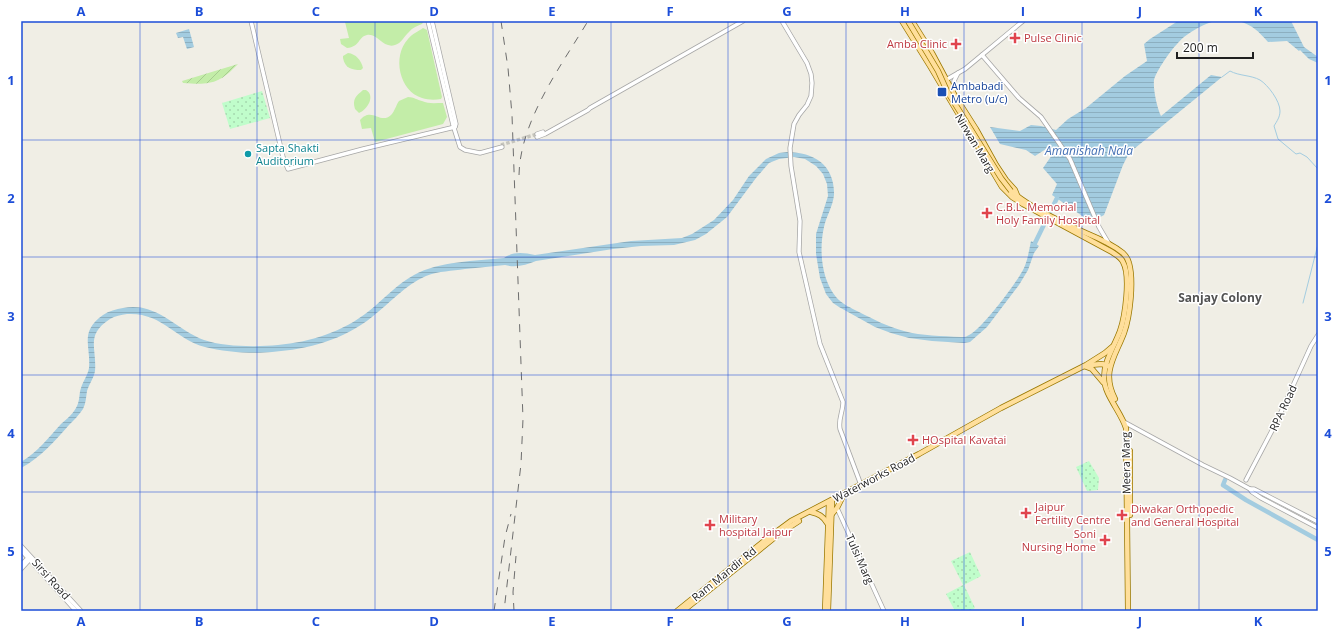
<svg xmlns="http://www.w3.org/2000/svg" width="1339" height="632" viewBox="0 0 1339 632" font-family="'Open Sans',sans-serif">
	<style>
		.grass { fill: #c3eda8 }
		.park { fill: url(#park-dots) }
		.garden { fill: url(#garden-furrows) }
		.water { fill: url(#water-rules) }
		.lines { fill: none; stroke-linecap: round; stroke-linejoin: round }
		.stream { stroke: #a3cce0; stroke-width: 1 }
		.river { stroke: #a3cce0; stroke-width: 4.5 }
		.minor-tunnel { stroke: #c6c5bd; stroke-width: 3.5; stroke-dasharray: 3.5 2; stroke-linecap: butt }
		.minor-casing { stroke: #a6a6a6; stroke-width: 5 }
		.major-casing { stroke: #9a7800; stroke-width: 6 }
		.minor { stroke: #fff; stroke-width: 3.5 }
		.major { stroke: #ffdf9b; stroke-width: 4.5 }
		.rail { stroke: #6d6d6d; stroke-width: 1; stroke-dasharray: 8 8; stroke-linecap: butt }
		.major-bridge-casing { stroke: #9a7800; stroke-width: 6; stroke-linecap: butt }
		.major-bridge { stroke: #ffdf9b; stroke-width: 4.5 }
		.grid { fill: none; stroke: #1d4ed8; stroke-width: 1; stroke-opacity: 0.55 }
		.health-dot { fill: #e0444e; stroke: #fff; stroke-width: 1.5 }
		.transit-dot { fill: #1a4fb4; stroke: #fff; stroke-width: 1.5 }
		.culture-dot { fill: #0f9aa8; stroke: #fff; stroke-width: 1.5 }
		.labels { text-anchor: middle; stroke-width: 3; stroke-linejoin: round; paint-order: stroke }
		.health-label { font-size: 11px; fill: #be3a42; stroke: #fff; text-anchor: start }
		.transit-label { font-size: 11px; fill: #164399; stroke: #fff; text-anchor: start }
		.street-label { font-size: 11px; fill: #1f1f1f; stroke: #fff }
		.culture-label { font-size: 11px; fill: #0d838f; stroke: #fff; text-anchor: start }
		.water-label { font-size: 12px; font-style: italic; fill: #4571b5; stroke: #fff }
		.neighbourhood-label { font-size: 12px; font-weight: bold; fill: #525252; stroke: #fff }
		.neatline { fill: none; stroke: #1d4ed8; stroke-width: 1.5 }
		.grid-label { font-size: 13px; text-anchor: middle; font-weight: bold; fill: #1d4ed8 }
	</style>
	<defs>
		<pattern id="park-dots" width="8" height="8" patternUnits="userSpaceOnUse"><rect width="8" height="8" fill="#c0fdcb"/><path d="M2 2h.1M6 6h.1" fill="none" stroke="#a5d8ae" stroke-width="1.8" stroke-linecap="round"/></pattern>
		<pattern id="garden-furrows" width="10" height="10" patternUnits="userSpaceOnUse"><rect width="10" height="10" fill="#c3eda8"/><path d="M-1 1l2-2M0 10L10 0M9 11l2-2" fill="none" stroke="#a7cb90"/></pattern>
		<pattern id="water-rules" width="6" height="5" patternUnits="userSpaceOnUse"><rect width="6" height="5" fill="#a3cce0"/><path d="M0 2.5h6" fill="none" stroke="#8cafc0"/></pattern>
	</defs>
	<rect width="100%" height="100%" fill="#f0eee5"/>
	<g class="grass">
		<path d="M350 21H424L422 24C417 26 412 28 409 32 404 36 402 43 395 45 383 49 378 33 367 35 358 37 360 47 347 48L341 44 340 39 349 38 345 22Z"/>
		<path d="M423 28 427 30 442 97 441 99C435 100 428 100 422 98 399 91 392 56 408 39 412 34 419 31 423 28Z"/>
		<path d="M348 53C356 54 361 60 363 68L361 70C351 70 345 68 343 58V56Z"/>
		<path d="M363 90H366C376 96 367 110 359 113L355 109C352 99 356 96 363 90Z"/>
		<path d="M408 97C414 97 417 100 422 101 428 104 435 103 443 103L447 117 443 124 375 142 371 128 362 129 360 120C372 106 380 125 391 115 395 111 396 105 399 101Z"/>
	</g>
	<g class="park">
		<polygon points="262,91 270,118 230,129 222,103"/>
		<polygon points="1089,461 1099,478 1098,490 1087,491 1076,467"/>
		<polygon points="970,552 981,576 964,585 975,608 969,611 955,611 946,594 963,585 951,561"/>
	</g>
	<path class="garden" d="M238 64C219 84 210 85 183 83L182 81Z"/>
	<g class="water">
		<path d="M1178 21H1215C1204 24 1193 30 1184 37 1175 44 1157 69 1154 80 1153 89 1157 108 1161 116L1211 75 1222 77 1129 153 1123 165 1104 215 1091 222 1052 195 1057 184 1043 168 1052 155 1051 151 1046 149 1035 156 1026 150 1000 144 990 127 1020 131 1031 125 1041 126 1056 130 1068 119 1086 108 1125 76 1147 61 1144 44 1150 39Z"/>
		<path d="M1238 21H1291L1304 47 1318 57V63L1309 59 1300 50 1299 51 1287 41 1268 42C1258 31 1253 25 1238 21Z"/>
		<polygon points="189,29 194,47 187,49 183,37 178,38 176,33"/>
		<path d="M787 152C815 152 835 166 834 195 833 206 826 217 824 227 819 249 821 279 836 297 842 304 851 308 859 312 873 319 888 327 904 331 922 336 942 336 961 337 962 337 967 337 967 336 980 332 1018 281 1024 268 1028 259 1029 250 1031 241L1035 243 1039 246 1034 253 1028 270 1019 285 987 327 970 342 964 343 932 341 909 338 891 333 875 327 839 307 833 303 826 294 820 278 816 254V234L828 196 827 184 823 174 816 166 805 159 794 157 779 159 769 163 756 178 727 217 706 234 695 240 674 245 641 246 613 249 536 261C526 265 516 268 505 265 492 266 479 268 465 269 452 271 439 271 426 276 405 285 390 303 372 317 343 340 309 349 272 352 253 354 224 352 205 347 175 339 162 312 127 314 121 315 115 316 110 319 85 335 97 348 95 371 94 378 89 384 87 391 86 397 86 403 83 409 79 415 74 420 69 425 55 441 40 458 21 468V462C38 452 48 438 61 424 67 419 74 413 77 406 80 400 79 393 81 388 83 381 88 375 89 368 91 346 79 332 103 315 109 311 116 309 123 308 156 301 177 330 204 340 225 347 256 347 278 345 310 342 343 332 369 311 384 299 397 284 414 275 440 261 475 261 504 258 514 251 524 253 535 255L631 241 682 238 692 234 714 220 733 200 749 176 766 159 779 153Z"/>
	</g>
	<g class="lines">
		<g class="stream">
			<path d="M1222 77 1230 71C1239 76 1251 75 1260 80 1268 85 1280 101 1280 111 1280 117 1277 121 1274 126L1278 139 1296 154 1300 153 1307 157 1318 169"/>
			<polyline points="1303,303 1318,244"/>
		</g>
		<g class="river">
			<polyline points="1035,243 1057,198"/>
			<polyline points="1225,480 1223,485 1246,500 1318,540"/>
		</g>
		<polyline class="minor-tunnel" points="501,145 537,134"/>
		<g class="minor-casing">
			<g id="minor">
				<polyline points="251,21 283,157 288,169 363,149 455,127"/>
				<polyline points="428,21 453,125 460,147 465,150 480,153 502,147"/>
				<polyline points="432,21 456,124 455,127"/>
				<path d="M782 21 807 63 811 74 812 83 811 96 807 105 799 115 794 124 790 148 791 166 800 221 799 252 820 344 843 402C843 412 838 419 840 429L861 485"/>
				<polyline points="982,55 1019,98 1041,117 1070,159 1099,227 1109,244"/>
				<polyline points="944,81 965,69 1023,21"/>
				<polyline points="953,92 954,81 958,73"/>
				<polyline points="537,134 543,132"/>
				<polyline points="537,137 545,134 588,110 590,108 743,21"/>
				<polyline points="1124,422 1203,465 1230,478 1250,489 1252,492 1261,498 1318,528"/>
				<polyline points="1246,480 1277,421 1311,346 1318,335"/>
				<polyline points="1250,489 1254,489 1318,522"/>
				<polyline points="837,508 884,611"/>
				<polyline points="21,546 81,611"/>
				<polyline points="21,550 76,611"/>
				<polyline points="21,565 29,557"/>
				<polyline points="21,569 31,558"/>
			</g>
		</g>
		<g class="major-casing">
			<g id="major">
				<path d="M902 21 930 66 1002 187 1012 197 1023 204 1112 252C1116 255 1121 257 1123 262 1131 276 1125 317 1120 331 1114 347 1104 361 1104 378 1104 394 1121 412 1126 428L1128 611"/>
				<polyline points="912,21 932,53 955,96 976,129 996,165 1006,180 1015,190 1017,195"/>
				<path d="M1011 191C1032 209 1060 221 1086 233 1098 238 1112 244 1123 253 1126 256 1128 259 1129 263 1134 281 1130 316 1124 333 1115 357 1101 372 1115 399"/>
				<polyline points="1090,365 1102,364 1108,366"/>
				<polyline points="1084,366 1092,369 1103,382"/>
				<polyline points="1130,451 1130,515"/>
				<path d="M811 512C819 514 823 516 827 523"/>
				<polyline points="831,515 837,508 844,494"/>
				<polyline points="677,611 768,538 791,521 919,454 1001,408 1086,365 1105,353 1112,347"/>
				<polyline points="683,611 779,534 799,521"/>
				<polyline points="825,611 829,502"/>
				<polyline points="828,611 832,500"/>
			</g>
		</g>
		<use href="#minor" class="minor"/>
		<use href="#major" class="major"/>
		<g class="rail">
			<polyline points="501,21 508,68 512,115 523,419 521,464 504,611"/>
			<path d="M519 175C520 121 561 66 588 21"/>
			<polyline points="494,611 505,537 511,514"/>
			<polyline points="514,611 513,592 516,556"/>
		</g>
		<g class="major-bridge-casing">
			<polyline id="major-bridge" points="908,21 938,71 947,91 1001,178 1011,191"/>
		</g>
		<use href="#major-bridge" class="major-bridge"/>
	</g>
	<path class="grid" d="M140 21V611M257 21V611M375 21V611M493 21V611M611 21V611M728 21V611M846 21V611M964 21V611M1082 21V611M1199 21V611M21 140H1318M21 257H1318M21 375H1318M21 492H1318"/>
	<g class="health-dot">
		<path d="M1013 32h4v4h4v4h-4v4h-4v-4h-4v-4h4z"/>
		<path d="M954 38h4v4h4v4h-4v4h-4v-4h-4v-4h4z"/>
		<path d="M985 207h4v4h4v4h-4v4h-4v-4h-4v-4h4z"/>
		<path d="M911 434h4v4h4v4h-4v4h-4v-4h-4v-4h4z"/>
		<path d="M1024 507h4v4h4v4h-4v4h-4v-4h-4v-4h4z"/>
		<path d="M1120 509h4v4h4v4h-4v4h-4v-4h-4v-4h4z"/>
		<path d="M708 519h4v4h4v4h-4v4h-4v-4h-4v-4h4z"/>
		<path d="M1103 534h4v4h4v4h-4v4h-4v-4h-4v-4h4z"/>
	</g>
	<rect class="transit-dot" x="937" y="87" width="10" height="10" rx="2"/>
	<circle class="culture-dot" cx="248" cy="154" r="4"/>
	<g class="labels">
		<g class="health-label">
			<text x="1024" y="42">Pulse Clinic</text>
			<text x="947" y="48" text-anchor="end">Amba Clinic</text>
			<text x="996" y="211">C.B.L. Memorial<tspan x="996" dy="13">Holy Family Hospital</tspan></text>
			<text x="922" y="444">HOspital Kavatai</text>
			<text x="1035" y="511">Jaipur<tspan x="1035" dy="13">Fertility Centre</tspan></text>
			<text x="1131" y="513">Diwakar Orthopedic<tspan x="1131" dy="13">and General Hospital</tspan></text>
			<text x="719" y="523">Military<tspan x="719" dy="13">hospital Jaipur</tspan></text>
			<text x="1096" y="538" text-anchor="end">Soni<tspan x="1096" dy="13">Nursing Home</tspan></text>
		</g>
		<g class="transit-label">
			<text x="951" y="90">Ambabadi<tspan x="951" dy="13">Metro (u/c)</tspan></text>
		</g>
		<g class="street-label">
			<text transform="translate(975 143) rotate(59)" y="4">Nirwan Marg</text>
			<text transform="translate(1283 408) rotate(-65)" y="4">RPA Road</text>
			<text transform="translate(1126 463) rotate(-91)" y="4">Meera Marg</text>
			<text transform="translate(874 478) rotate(-28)" y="4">Waterworks Road</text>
			<text transform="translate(860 559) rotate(66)" y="4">Tulsi Marg</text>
			<text transform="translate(724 574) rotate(-39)" y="4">Ram Mandir Rd</text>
			<text transform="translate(51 579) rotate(48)" y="4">Sirsi Road</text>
		</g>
		<g class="culture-label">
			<text x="256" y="152">Sapta Shakti<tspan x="256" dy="13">Auditorium</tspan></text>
		</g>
		<g class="water-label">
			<text x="1089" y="155">Amanishah Nala</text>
		</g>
		<g class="neighbourhood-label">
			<text x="1220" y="302">Sanjay Colony</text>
		</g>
	</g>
	<rect width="1339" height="632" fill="none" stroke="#ffffff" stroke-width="44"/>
	<path d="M1177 52v6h76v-6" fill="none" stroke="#1f1f1f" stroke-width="2"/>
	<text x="1183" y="52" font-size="12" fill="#1f1f1f" stroke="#ffffff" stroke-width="3" paint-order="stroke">200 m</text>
	<rect x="22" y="22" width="1295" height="588" class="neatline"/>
	<g class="grid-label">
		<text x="81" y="16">A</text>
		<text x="199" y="16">B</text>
		<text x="316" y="16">C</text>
		<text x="434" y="16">D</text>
		<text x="552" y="16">E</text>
		<text x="670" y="16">F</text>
		<text x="787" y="16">G</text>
		<text x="905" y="16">H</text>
		<text x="1023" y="16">I</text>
		<text x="1140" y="16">J</text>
		<text x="1258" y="16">K</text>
		<text x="11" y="85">1</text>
		<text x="1328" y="85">1</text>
		<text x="11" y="203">2</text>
		<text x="1328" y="203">2</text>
		<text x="11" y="321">3</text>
		<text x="1328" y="321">3</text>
		<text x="11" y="438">4</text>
		<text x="1328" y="438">4</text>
		<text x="11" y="556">5</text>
		<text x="1328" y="556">5</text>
		<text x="81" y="626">A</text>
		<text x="199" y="626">B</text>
		<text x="316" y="626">C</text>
		<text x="434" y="626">D</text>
		<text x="552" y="626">E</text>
		<text x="670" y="626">F</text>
		<text x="787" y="626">G</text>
		<text x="905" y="626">H</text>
		<text x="1023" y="626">I</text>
		<text x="1140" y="626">J</text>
		<text x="1258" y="626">K</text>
	</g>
</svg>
